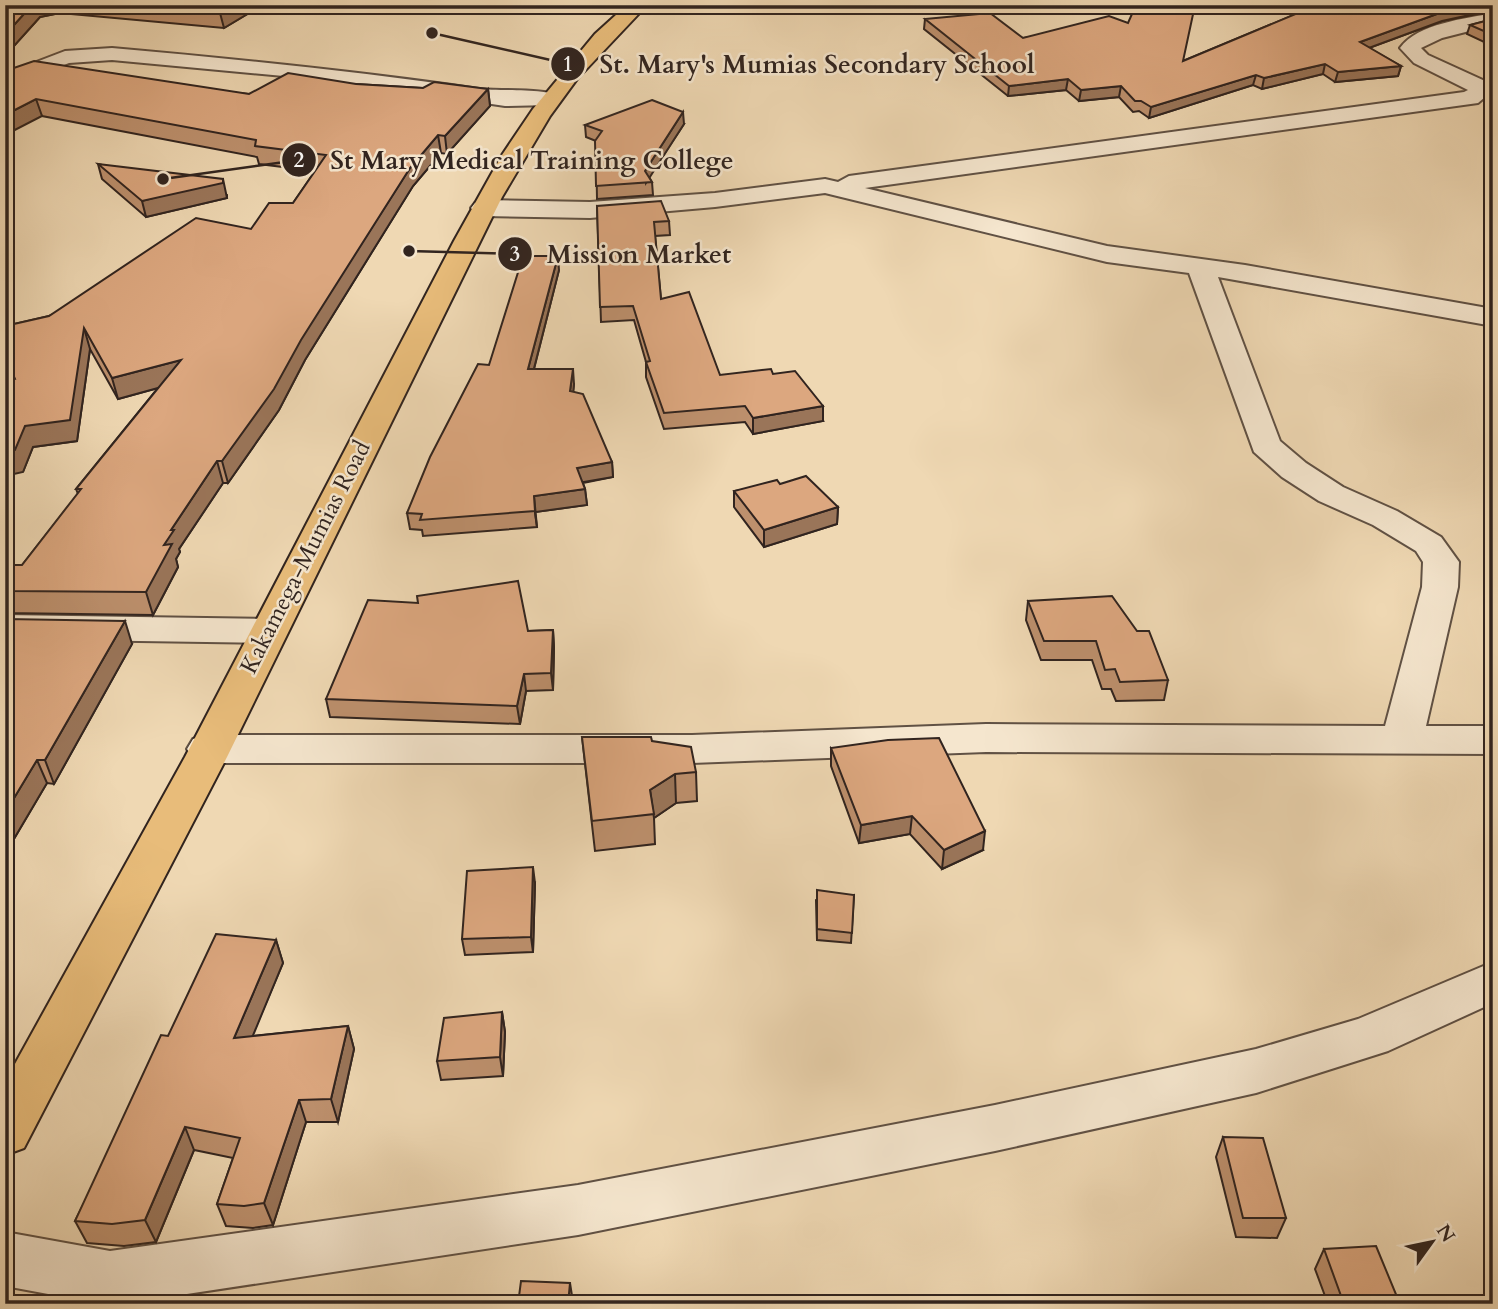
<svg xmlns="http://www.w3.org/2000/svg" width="1498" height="1309" viewBox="0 0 1498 1309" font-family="Cardo,serif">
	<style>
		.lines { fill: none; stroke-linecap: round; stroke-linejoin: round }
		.minor-casing { stroke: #605144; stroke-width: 4 }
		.highway-casing { stroke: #31241f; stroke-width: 4 }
		.minor { fill: #f5e6ce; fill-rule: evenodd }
		.highway { fill: #e8bc7a; fill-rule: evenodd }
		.wall { fill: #bd906d; stroke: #31241f; stroke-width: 2 }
		.shaded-wall { fill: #9a7559; stroke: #31241f; stroke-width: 2 }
		.building { fill: #dca77f; stroke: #31241f; stroke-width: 2 }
		.labels { text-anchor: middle; stroke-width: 5; stroke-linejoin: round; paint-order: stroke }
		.street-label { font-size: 24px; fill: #31241f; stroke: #f5e6ce }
		.leader { fill: none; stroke: #31241f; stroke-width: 2.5 }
		.callout-dot { fill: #31241f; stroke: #f5e6ce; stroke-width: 2.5 }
		.mark-label { font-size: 21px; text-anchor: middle; font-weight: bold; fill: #fff }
		.callout-label { font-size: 26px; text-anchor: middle; font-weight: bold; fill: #31241f; stroke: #f5e6ce; stroke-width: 5; stroke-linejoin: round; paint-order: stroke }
	</style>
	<rect width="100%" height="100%" fill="#efd8b3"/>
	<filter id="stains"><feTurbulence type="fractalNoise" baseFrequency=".00286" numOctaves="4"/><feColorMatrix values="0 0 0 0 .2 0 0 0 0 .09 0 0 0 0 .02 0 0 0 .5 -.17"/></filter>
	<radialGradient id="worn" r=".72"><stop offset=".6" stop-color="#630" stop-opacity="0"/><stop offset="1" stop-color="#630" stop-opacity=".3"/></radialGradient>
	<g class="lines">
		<g class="minor-casing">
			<g id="minor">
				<path d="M1493 13V25L1442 38 1421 48 1428 55 1485 81 1491 92 1478 103 865 188 1107 246 1245 265 1493 309V326L1218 277 1280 441 1306 463 1343 487 1397 511 1441 537 1459 562 1458 587 1426 726H1493V754L986 752 692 763H208L193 759 187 749 193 739 208 735H692L986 724 1385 726 1422 587 1423 562 1416 551 1373 525 1319 501 1282 477 1254 452 1189 273 1107 262 825 193 715 207 590 218 484 216 475 213 471 208 475 203 484 200 590 202 715 193 825 179 838 182 849 176 1464 92 1468 90 1414 63 1400 48C1418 23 1465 19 1493 13Z"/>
				<path d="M112 48C235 59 357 71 479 89 495 91 555 88 562 98L551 105 505 106 337 81 112 60 69 63 5 88V74L65 51Z"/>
				<polygon points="5,615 269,619 282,623 288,631 282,639 269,643 5,639"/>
				<polygon points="1493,962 1493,1003 1388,1051 1256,1093 995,1151 578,1235 121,1304 102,1304 5,1286 5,1232 110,1251 578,1185 995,1105 1256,1049 1358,1019"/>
			</g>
		</g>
		<g class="highway-casing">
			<polygon id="highway" points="627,5 647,5 577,79 550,116 502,197 227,757 24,1148 5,1155 5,1082 185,757 454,241 502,155 533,109 595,34"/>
		</g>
		<use href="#minor" class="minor"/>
		<use href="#highway" class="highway"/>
	</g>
	<g class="wall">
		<polygon points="5,5 306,5 297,11 259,7 224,28 60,13 40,17 5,56"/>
		<polygon points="313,5 340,5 336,8"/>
		<polygon points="1291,5 1493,5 1493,11 1442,21 1369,48 1401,66 1398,76 1335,82 1323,74 1262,89 1253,85 1149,118 1139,111 1133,112 1119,97 1079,101 1066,90 1008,96 924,29 925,19 1023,38 1128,23 1183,61 1303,11"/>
		<polygon points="1493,19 1484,42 1467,34 1470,25"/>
		<polygon points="5,71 249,94 356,84 423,88 488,89 490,106 447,154 441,153 413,186 305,360 279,410 228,483 223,483 179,549 180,552 176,559 178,567 153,615 5,613 5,565 22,565 78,494 76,489 158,388 118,399 90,349 77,441 33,447 23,472 13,380 5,363 5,326 49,316 251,229 293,203 315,171 259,164 257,157 42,116"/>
		<polygon points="684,124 649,177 652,182 653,195 597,199 596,141 586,137 585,125"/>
		<polygon points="98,164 227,195 227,198 146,217 102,179"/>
		<polygon points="597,206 669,221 670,235 655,236 661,299 720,375 773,374 823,421 753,434 745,422 664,429 646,377 646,362 634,320 601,322"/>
		<polygon points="559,270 534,369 574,384 573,392 612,462 613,477 583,483 585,489 587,505 535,512 537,527 423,536 422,530 410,529 407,513 489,365"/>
		<polygon points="780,484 838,507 837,524 764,547 734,507 734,491"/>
		<polygon points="1028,601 1168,680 1164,700 1116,701 1111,689 1102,689 1092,660 1041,660 1026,620"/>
		<polygon points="5,619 132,644 54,784 47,783 5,854"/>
		<polygon points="553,630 554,648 553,690 526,691 520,724 330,717 326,699 528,631"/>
		<polygon points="582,737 652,741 696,772 697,801 676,803 654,818 655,844 595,851"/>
		<polygon points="831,748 983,850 942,869 910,834 859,843 831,766"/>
		<polygon points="535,883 533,952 465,955 462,939"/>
		<polygon points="854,895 851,943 817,940 816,900"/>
		<polygon points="276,940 283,963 252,1036 348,1026 354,1049 338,1122 306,1122 273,1225 253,1228 226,1226 217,1204 233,1158 194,1150 156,1242 124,1246 87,1243 75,1221 168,1036"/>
		<polygon points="502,1012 505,1032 503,1076 441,1080 437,1061"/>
		<polygon points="1223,1137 1286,1218 1277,1238 1236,1237 1216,1157"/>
		<polygon points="1324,1249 1400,1304 1328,1304 1315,1269"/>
	</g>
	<g class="shaded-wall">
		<polygon points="32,5 58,5 60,13 40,17 5,56 5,35"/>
		<polygon points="233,5 258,5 259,7 224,28 220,13"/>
		<polygon points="296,5 306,5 297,11"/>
		<polygon points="1475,5 1493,5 1493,10 1442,21 1358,52 1360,42 1445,11"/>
		<polygon points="1486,32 1493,32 1493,41 1484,42"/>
		<polygon points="1325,64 1323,74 1262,89 1264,78"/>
		<polygon points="1401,66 1398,76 1335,82 1338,72"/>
		<polygon points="1256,75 1253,85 1149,118 1151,107"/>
		<polygon points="1068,79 1066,90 1008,96 1009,86"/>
		<polygon points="1121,86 1119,97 1079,101 1081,90"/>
		<polygon points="488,89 490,106 447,154 445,136"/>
		<polygon points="36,99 42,116 5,135 5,115"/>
		<polygon points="683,112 684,124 646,183 645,171"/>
		<polygon points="438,135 441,153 413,186 305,360 279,410 228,483 222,461 410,168"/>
		<polygon points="223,179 227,198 146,217 142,201"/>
		<polygon points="558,256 559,270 530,384 528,369"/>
		<polygon points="84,328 90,349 77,441 33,447 23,472 5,476 5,453 25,426"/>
		<polygon points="181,360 187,380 118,399 112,378"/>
		<polygon points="573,369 574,384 572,406 570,391"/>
		<polygon points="823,406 823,421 753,434 753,418"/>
		<polygon points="217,461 223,483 179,549 180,552 176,559 178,567 153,615 146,592 164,545 171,530"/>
		<polygon points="612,462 613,477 578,483 577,468"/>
		<polygon points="585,489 587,505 535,512 537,527 534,496"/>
		<polygon points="838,507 837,524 764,547 764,530"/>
		<polygon points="125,621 132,644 54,784 45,760"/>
		<polygon points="553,630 554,648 553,690 551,673"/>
		<polygon points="524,674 526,691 520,724 517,706"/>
		<polygon points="37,760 47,783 5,854 5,813"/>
		<polygon points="675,774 676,803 654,818 650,790"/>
		<polygon points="912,816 910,834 859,843 861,825"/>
		<polygon points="985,831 983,850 942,869 944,850"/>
		<polygon points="533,867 535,883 533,952 531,937"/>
		<polygon points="276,940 283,963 242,1062 234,1038"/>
		<polygon points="502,1012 505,1032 503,1076 500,1057"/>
		<polygon points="348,1026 354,1049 338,1122 331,1099"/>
		<polygon points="299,1100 306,1122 273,1225 264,1203"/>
		<polygon points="185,1127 194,1150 156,1242 145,1220"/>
		<polygon points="570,1283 573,1302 573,1304 568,1304"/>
	</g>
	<g class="building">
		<polygon points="5,5 32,5 5,35"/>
		<polygon points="140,5 233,5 220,13"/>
		<polygon points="1136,5 1195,5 1183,61 1315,6 1313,5 1475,5 1445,11 1360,42 1401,66 1338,72 1325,64 1264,78 1256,75 1151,107 1141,101 1135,101 1121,86 1081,90 1068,79 1009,86 925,19 990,13 1023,38 1109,16 1128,23"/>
		<polygon points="1493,19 1493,32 1486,32 1470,25"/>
		<polygon points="34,61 249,94 288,73 356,84 423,88 434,82 488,89 445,136 438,135 410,168 301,340 274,389 222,461 217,461 171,530 174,530 164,545 172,544 146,592 5,591 5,565 22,565 81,489 76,489 181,360 112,378 84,328 70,420 25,426 15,450 5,453 5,382 15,379 5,358 5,326 49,316 196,218 251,229 269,203 293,203 326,155 255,146 256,140 36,99 5,115 5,71"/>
		<polygon points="652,100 683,112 645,171 652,182 596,186 595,141 602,131 585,125"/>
		<polygon points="98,164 223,179 223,183 142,201"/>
		<polygon points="661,201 669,221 654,222 661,299 689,292 720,375 771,369 773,374 795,371 823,406 753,418 745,406 664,413 646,362 650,361 633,306 600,307 597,206"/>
		<polygon points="530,256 558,256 528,369 573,369 570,391 583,394 612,462 577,468 585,489 534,496 535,511 420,520 422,514 407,513 430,457 478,364 489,365 520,266 527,266"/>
		<polygon points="806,476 838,507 764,530 734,491 777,480 780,484"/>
		<polygon points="518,581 528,631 553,630 551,673 524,674 517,706 326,699 368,600 418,603 417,596"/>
		<polygon points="1112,596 1137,631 1149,631 1168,680 1120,682 1115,669 1105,670 1096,641 1044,641 1028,601"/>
		<polygon points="5,619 125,621 45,760 37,760 5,813"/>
		<polygon points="582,737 651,737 652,741 691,747 696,772 675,774 650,790 654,814 592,821"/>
		<polygon points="939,738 985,831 944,850 912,816 861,825 831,748 888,740"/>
		<polygon points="533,867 531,937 462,939 467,871"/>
		<polygon points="817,890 854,895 852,933 817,929"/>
		<polygon points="216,934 276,940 234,1038 348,1026 331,1099 299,1100 264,1203 244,1206 217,1204 240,1138 185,1127 145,1220 112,1224 75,1221 161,1035 168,1036"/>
		<polygon points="502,1012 500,1057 437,1061 444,1018"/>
		<polygon points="1223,1137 1263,1138 1286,1218 1243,1218"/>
		<polygon points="1376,1246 1400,1304 1344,1304 1324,1249"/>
		<polygon points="521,1281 570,1283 568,1304 518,1304"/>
	</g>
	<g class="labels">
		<g class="street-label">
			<text transform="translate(305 557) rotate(-63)" y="8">Kakamega-Mumias Road</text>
		</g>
	</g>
	<path class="leader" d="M432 33L568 64M163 179L299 160M409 251L515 254"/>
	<g class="callout-dot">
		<circle cx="432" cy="33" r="7"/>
		<circle cx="163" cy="179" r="7"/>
		<circle cx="409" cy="251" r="7"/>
		<circle cx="568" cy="64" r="18"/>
		<circle cx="299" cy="160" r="18"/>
		<circle cx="515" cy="254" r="18"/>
	</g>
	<g class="mark-label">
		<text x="568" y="71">1</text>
		<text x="299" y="167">2</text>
		<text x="515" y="261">3</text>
	</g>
	<g class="callout-label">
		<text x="817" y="73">St. Mary's Mumias Secondary School</text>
		<text x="532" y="169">St Mary Medical Training College</text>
		<text x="639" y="263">Mission Market</text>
	</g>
	<rect width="1498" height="1309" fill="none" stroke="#efd8b3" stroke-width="28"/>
	<rect x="7" y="7" width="1484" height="1295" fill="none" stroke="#31241f" stroke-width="3.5"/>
	<rect x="14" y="14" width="1470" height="1281" fill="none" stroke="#31241f" stroke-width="2"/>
	<g transform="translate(1432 1242) rotate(57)" stroke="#f5e6ce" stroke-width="5" paint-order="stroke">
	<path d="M0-5L12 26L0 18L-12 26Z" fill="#31241f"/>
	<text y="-10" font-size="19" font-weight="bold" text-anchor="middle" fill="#31241f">N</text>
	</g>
	<rect width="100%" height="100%" filter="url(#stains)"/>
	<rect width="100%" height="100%" fill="url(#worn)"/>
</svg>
